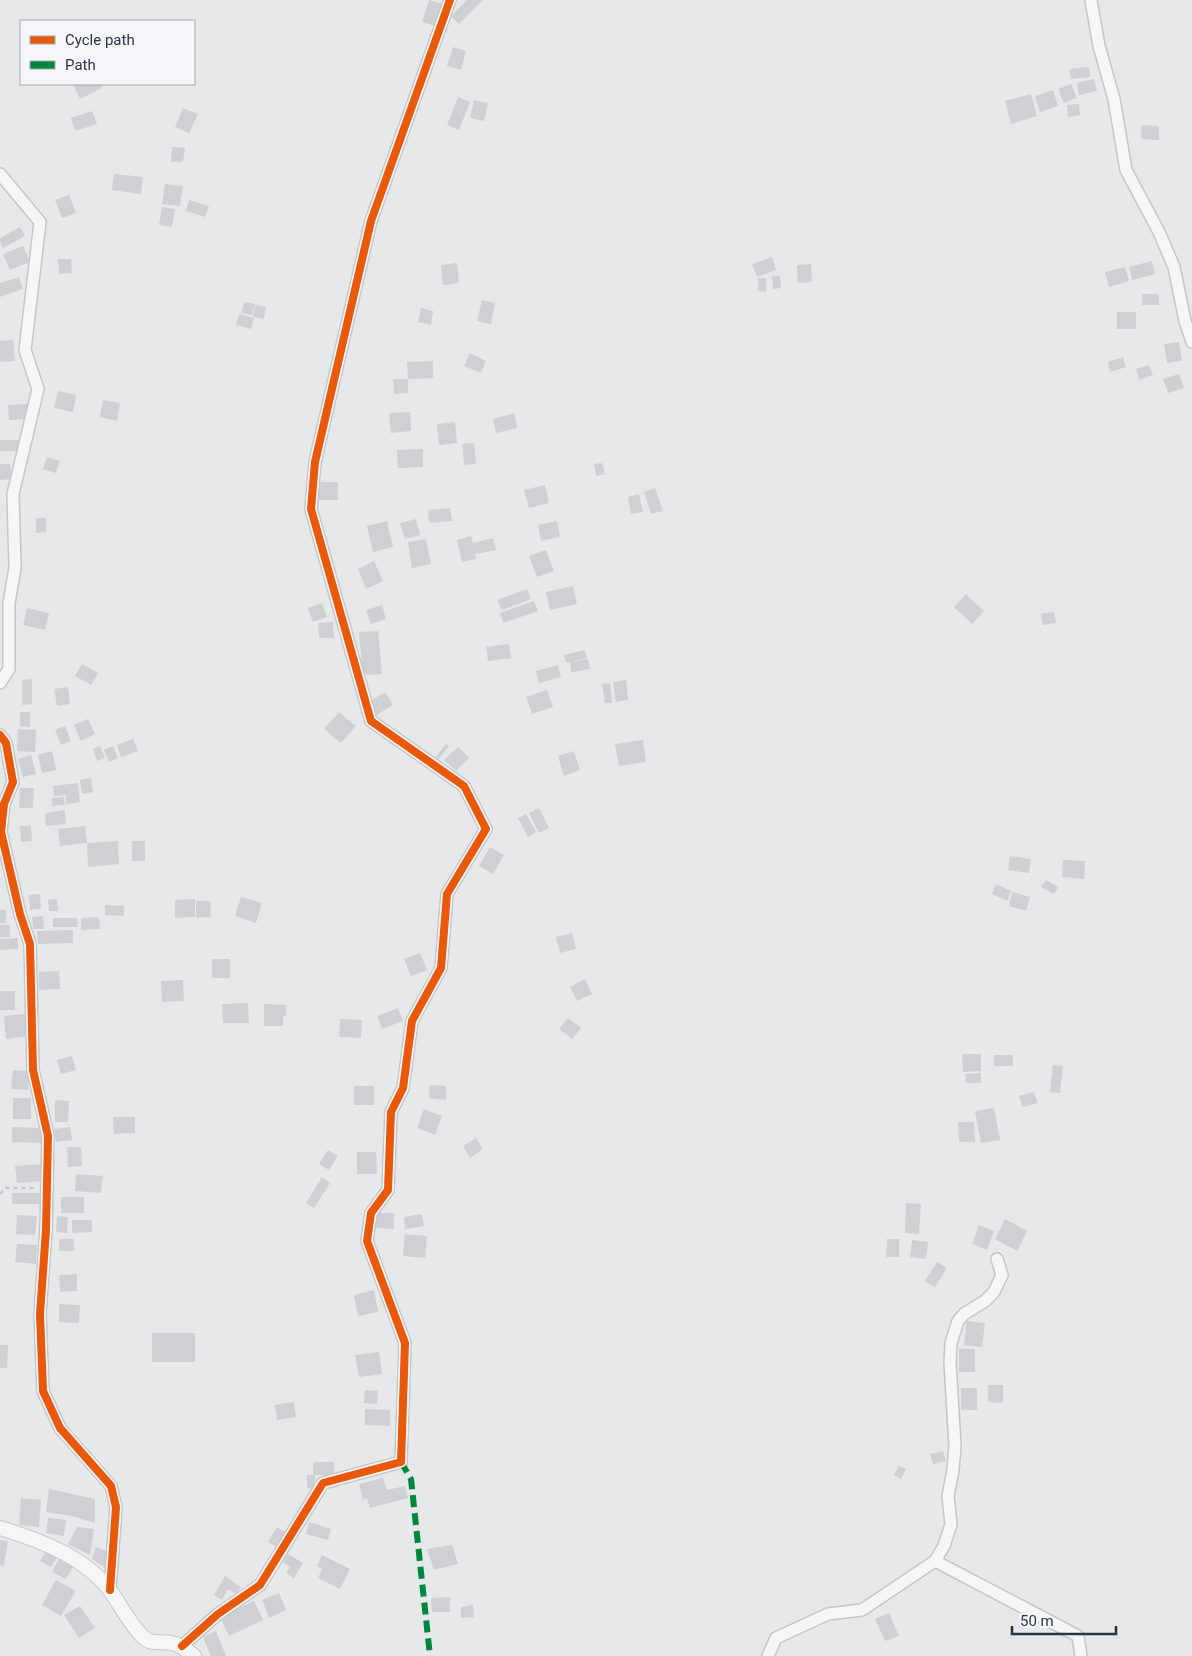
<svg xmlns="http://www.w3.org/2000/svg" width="1192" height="1656" viewBox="0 0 1192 1656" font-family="Roboto,sans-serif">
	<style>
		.building { fill: #ced0d3 }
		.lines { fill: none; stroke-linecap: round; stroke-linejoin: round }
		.minor-casing { stroke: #c4c6c8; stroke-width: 14 }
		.tertiary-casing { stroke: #c4c6c8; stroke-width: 16 }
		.path { stroke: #c5c6ca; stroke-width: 2.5; stroke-dasharray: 4 4; stroke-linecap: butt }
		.minor { stroke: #f5f6f7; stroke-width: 11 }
		.tertiary { stroke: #f5f6f7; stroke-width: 14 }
		.quiet { stroke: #00873e; stroke-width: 6; stroke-dasharray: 12 6; stroke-linecap: butt }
		.cycleway-casing { stroke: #f4f6f9; stroke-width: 11 }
		.cycleway { stroke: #e8590c; stroke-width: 8 }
	</style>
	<rect width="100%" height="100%" fill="#e6e8ea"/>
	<g class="building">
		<polygon points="429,0 442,4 435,26 422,22"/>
		<polygon points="467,0 483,0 459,24 451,16"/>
		<polygon points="453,47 466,51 461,70 447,66"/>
		<polygon points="1089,67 1090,77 1071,79 1069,69"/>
		<polygon points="1094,79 1097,91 1079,95 1077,83"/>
		<polygon points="73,84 100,84 102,88 80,99"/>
		<polygon points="1071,84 1077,98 1064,103 1058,89"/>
		<polygon points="1053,90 1058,106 1040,112 1035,96"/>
		<polygon points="1031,94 1037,116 1011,124 1005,101"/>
		<polygon points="458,97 470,102 459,130 447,125"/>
		<polygon points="474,100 488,103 484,121 470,118"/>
		<polygon points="1079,104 1080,115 1068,117 1067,105"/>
		<polygon points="183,108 198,114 189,133 175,127"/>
		<polygon points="92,111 97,124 75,131 71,118"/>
		<polygon points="1142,125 1159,126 1159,140 1141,139"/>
		<polygon points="172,147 185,148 183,162 171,162"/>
		<polygon points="114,174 143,177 141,194 112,190"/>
		<polygon points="165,184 183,186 180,206 162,204"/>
		<polygon points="69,195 76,213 62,218 55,200"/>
		<polygon points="189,200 209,206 205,217 186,211"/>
		<polygon points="162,207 175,209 172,227 159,225"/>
		<polygon points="20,227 25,236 3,248 0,242 0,238"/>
		<polygon points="23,246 30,262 10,270 3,254"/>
		<polygon points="772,257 776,270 757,277 752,264"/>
		<polygon points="58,259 71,259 72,273 59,274"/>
		<polygon points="1152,261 1155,274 1132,280 1129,267"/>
		<polygon points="457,263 459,283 443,285 441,265"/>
		<polygon points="811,264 812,282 798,283 797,265"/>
		<polygon points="1125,267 1129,281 1109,287 1105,272"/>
		<polygon points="772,276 780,276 781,288 773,289"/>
		<polygon points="19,277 23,289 0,297 0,283"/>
		<polygon points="758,278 766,278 766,292 758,291"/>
		<rect x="1142" y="294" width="17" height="11"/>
		<polygon points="482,300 495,303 491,324 477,321"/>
		<polygon points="244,302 255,304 252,315 241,313"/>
		<polygon points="255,305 266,307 264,319 253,317"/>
		<polygon points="421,308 433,311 431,325 418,322"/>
		<rect x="1117" y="312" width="19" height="17"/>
		<polygon points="239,314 254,318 251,329 236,325"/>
		<polygon points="13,340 15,361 0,362 0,341"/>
		<polygon points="1179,342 1182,361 1167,363 1164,344"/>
		<polygon points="470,353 486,361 481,373 464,366"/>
		<polygon points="1123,357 1126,367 1110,372 1108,362"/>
		<polygon points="433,361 433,378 408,379 407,362"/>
		<polygon points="1149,365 1153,375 1139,380 1136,369"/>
		<polygon points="1179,374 1184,388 1168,393 1163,379"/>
		<polygon points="393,379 408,379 408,393 394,394"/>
		<polygon points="58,391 76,395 73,412 54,408"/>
		<polygon points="103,400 120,403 117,421 100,417"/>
		<polygon points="27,404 28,419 9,420 8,405"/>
		<polygon points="410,412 411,431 391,433 389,413"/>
		<polygon points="514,413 517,428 496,433 493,419"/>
		<polygon points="455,422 457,443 439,445 437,424"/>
		<rect x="0" y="440" width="21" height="11"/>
		<polygon points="474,443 476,464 464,465 462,444"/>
		<polygon points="423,449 423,467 398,468 397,450"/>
		<polygon points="47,457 60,461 56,473 43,469"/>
		<polygon points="602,463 605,474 596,476 594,464"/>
		<polygon points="0,464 10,464 11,479 0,480"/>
		<rect x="318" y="482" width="20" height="18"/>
		<polygon points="545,485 549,503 529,508 524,490"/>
		<polygon points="655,488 663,511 651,514 644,492"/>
		<polygon points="639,494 643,512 631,514 628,497"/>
		<polygon points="450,508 452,521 429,523 428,510"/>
		<polygon points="36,518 46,518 46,532 36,533"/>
		<polygon points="416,519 420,535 405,539 400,523"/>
		<polygon points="387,521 393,547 373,552 367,526"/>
		<polygon points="557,521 560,537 541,541 538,525"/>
		<polygon points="471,536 473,543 493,538 496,550 475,554 476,559 462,562 457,540"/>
		<polygon points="426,539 431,564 412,568 408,542"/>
		<polygon points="546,550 554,571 537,577 529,556"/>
		<polygon points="374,561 383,581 366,589 358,569"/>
		<polygon points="573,586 577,604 550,610 546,592"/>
		<polygon points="527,589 531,599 502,610 497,600"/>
		<polygon points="966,594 984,611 972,624 954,607"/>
		<polygon points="534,601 538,611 503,623 500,613"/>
		<polygon points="322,603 327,617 313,622 308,608"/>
		<polygon points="382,605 386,619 371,624 366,610"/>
		<polygon points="27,608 49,613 45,630 23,625"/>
		<polygon points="1054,612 1056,623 1043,625 1041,614"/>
		<polygon points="333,622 334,638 319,638 318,623"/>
		<polygon points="378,631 382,674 363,675 359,632"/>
		<polygon points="509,644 511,658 488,661 486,647"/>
		<polygon points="585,650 587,658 566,663 564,655"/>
		<polygon points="588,659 590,669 571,672 570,662"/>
		<polygon points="82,664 98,673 91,685 75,676"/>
		<polygon points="558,665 561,677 539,683 536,671"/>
		<polygon points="32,679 32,704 22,705 22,680"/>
		<polygon points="626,680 628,700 616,702 613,682"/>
		<polygon points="610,683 612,703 605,703 602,684"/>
		<polygon points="68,687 70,704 57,706 54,689"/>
		<polygon points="547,690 553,707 532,714 526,697"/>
		<polygon points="385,692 393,705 375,716 367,703"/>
		<polygon points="20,712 30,712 30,727 20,726"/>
		<polygon points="339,712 356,726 341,743 324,729"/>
		<polygon points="88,719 95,734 81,741 74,725"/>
		<polygon points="65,726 71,741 61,745 55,730"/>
		<polygon points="18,729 36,730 35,752 17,751"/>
		<polygon points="133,739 138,751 121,757 117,745"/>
		<polygon points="643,740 646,762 619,766 615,744"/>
		<polygon points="446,744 449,746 437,761 434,759"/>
		<polygon points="100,746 105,758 97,761 93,749"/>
		<polygon points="113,746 118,758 109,762 104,750"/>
		<polygon points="458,747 469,758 456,771 444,760"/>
		<polygon points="52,751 56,770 42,773 38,755"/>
		<polygon points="574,751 580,770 564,776 558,756"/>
		<polygon points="31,755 36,774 23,777 18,759"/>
		<polygon points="91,778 93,792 82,794 80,780"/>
		<polygon points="78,783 80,802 66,804 66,795 54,796 53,786"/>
		<polygon points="20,788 34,788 33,808 19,808"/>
		<polygon points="64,797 65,805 52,806 52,798"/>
		<polygon points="539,808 549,828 539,833 529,813"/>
		<polygon points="65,810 66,824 46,826 45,813"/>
		<polygon points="526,814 536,832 528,837 518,818"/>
		<polygon points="20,826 31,826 32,841 21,842"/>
		<polygon points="85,826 87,843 118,841 119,864 88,867 87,843 60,846 58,829"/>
		<rect x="132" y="841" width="13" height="20"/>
		<polygon points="490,847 504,855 493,874 479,866"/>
		<polygon points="1010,856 1031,859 1029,873 1008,870"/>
		<polygon points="1063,860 1085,861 1084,879 1062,877"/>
		<polygon points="1046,880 1058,887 1054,894 1041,887"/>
		<polygon points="996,884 1011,891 1007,901 992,894"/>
		<polygon points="1012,892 1030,897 1026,911 1009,906"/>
		<polygon points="40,894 41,909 30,910 29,895"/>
		<polygon points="241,897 262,903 256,923 235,916"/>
		<polygon points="57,899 58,911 49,911 48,900"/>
		<polygon points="195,899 195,917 175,918 175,900"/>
		<polygon points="196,901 210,901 211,917 196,918"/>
		<polygon points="105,905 124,906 124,916 105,915"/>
		<rect x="0" y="910" width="6" height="13"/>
		<polygon points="43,916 44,929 33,929 32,917"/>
		<polygon points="99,917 100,929 81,930 81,918"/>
		<polygon points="53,918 77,918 78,927 53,927"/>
		<rect x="0" y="925" width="10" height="12"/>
		<polygon points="73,930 73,943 38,944 37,931"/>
		<polygon points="572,933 576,949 560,953 556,937"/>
		<polygon points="18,938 18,949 0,950 0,939"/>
		<polygon points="420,953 427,970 411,976 404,959"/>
		<rect x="212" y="959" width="18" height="19"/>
		<polygon points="59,971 60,989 39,990 39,972"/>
		<polygon points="585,979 592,994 577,1001 570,987"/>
		<polygon points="183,980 184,1001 162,1002 161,981"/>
		<rect x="0" y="991" width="15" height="19"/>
		<polygon points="248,1003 249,1023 223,1023 222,1004"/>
		<polygon points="264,1004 286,1005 286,1016 283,1016 283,1026 264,1026"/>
		<polygon points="398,1008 403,1021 382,1029 377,1016"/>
		<polygon points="25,1014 28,1036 6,1039 4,1016"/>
		<polygon points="568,1018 581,1028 572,1039 559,1029"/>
		<polygon points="340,1019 362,1020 361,1038 339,1037"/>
		<polygon points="962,1054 981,1054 981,1071 963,1072"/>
		<rect x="994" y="1055" width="19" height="11"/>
		<polygon points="72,1056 76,1070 61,1074 57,1060"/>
		<polygon points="1053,1065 1063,1066 1060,1093 1050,1092"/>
		<polygon points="13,1070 30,1071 28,1090 11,1089"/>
		<polygon points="981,1073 981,1083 966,1083 965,1074"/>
		<polygon points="430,1085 446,1086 446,1100 429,1098"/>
		<rect x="354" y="1086" width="20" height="19"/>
		<polygon points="1034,1092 1038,1103 1023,1107 1019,1096"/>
		<rect x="13" y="1098" width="18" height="21"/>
		<polygon points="55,1100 69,1101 68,1122 55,1122"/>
		<polygon points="994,1108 1000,1140 981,1143 975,1111"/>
		<polygon points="424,1109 442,1116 435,1135 417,1128"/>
		<polygon points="113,1117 135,1117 135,1133 114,1134"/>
		<polygon points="958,1122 974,1122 975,1142 959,1142"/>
		<polygon points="12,1127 43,1128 42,1143 12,1142"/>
		<polygon points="70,1127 72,1140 56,1142 54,1129"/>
		<polygon points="476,1138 483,1149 470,1158 463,1146"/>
		<polygon points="67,1147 81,1147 82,1166 68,1167"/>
		<polygon points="328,1150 338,1156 329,1170 319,1164"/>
		<polygon points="357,1152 376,1152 377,1174 357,1174"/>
		<polygon points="43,1164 44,1181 17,1183 15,1166"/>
		<polygon points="76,1174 103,1176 101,1193 75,1191"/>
		<polygon points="322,1177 330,1183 314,1208 306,1203"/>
		<rect x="12" y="1193" width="30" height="11"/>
		<rect x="61" y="1197" width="23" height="16"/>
		<polygon points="906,1203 921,1204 919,1234 905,1233"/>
		<polygon points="377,1213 394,1213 394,1229 376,1228"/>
		<polygon points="422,1214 424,1226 405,1229 404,1217"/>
		<polygon points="17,1215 37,1216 35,1235 16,1234"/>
		<polygon points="57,1216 68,1217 67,1233 56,1232"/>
		<polygon points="1005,1219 1027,1231 1017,1251 995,1239"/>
		<polygon points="72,1220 92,1220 92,1232 72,1233"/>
		<polygon points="979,1225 994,1231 987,1250 972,1244"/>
		<polygon points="405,1234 427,1236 425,1258 403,1256"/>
		<rect x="59" y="1239" width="15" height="12"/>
		<polygon points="887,1239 899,1239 899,1257 886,1257"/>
		<polygon points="912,1240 928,1242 926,1259 910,1257"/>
		<polygon points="17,1244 37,1245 36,1264 15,1262"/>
		<polygon points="937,1262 947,1268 935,1287 925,1281"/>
		<polygon points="77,1274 77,1291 60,1292 59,1275"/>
		<polygon points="374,1290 378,1312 358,1316 354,1295"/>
		<polygon points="59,1304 80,1305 79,1323 59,1322"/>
		<polygon points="967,1321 985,1323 982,1347 964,1345"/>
		<rect x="152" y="1333" width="43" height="29"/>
		<polygon points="0,1345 8,1345 7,1368 0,1368"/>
		<rect x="959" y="1349" width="16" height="23"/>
		<polygon points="379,1352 382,1374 359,1377 355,1355"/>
		<polygon points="988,1385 1003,1385 1003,1403 988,1402"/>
		<rect x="961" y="1388" width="16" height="22"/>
		<polygon points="365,1390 378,1391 377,1404 364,1403"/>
		<polygon points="294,1402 296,1417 277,1420 275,1405"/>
		<polygon points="365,1409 390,1410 390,1426 365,1425"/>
		<polygon points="943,1451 946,1461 933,1464 930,1454"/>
		<polygon points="313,1462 334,1462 334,1475 315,1475 315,1489 307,1488 307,1475 313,1475"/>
		<polygon points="899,1466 906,1469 901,1479 894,1475"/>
		<polygon points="383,1478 387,1490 405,1486 408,1498 370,1508 367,1498 363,1500 359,1484"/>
		<polygon points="49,1489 95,1499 95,1523 72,1516 46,1512"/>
		<polygon points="21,1498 41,1500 39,1527 19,1525"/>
		<polygon points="48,1518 66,1520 64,1536 46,1533"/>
		<polygon points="309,1522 331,1529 328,1540 306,1534"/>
		<polygon points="77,1527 94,1529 90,1555 68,1544"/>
		<polygon points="277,1527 289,1534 280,1549 268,1542"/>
		<polygon points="0,1540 8,1541 4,1566 0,1565"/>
		<polygon points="452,1545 458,1564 434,1570 427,1549"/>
		<polygon points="96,1547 109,1552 104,1567 92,1559"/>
		<polygon points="46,1551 57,1557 51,1567 40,1561"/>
		<polygon points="288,1554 303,1563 294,1578 286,1573 290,1567 283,1562"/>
		<polygon points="322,1555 350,1569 340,1589 318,1578 322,1569 317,1566"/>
		<polygon points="59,1559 73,1567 66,1579 52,1572"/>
		<polygon points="225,1576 241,1587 236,1594 228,1589 222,1600 214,1595"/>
		<polygon points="56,1580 76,1591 61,1616 42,1605"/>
		<polygon points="279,1593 286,1610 269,1618 262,1600"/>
		<polygon points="450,1597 450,1612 432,1612 431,1598"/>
		<polygon points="254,1601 263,1620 229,1636 220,1617"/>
		<polygon points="473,1605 474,1617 461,1618 461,1607"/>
		<polygon points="80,1606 95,1628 79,1638 64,1615"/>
		<polygon points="889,1613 899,1636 885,1641 875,1619"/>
		<polygon points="216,1631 226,1656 211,1656 203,1637"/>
	</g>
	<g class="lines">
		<g class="minor-casing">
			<g id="minor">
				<polyline points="1091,0 1099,46 1114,99 1126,170 1159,232 1174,267 1185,321 1192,342"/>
				<polyline points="0,174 40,222 25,350 38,389 13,494 15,568 9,603 9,669 0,683"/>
				<polyline points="0,735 6,743 13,782 4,804 1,832 20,914 30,944 33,1070 48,1136 46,1230 40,1314 43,1391 60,1428 111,1486 116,1507 110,1590"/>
				<polyline points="935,1561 944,1546 951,1524 948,1496 953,1470 955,1446 950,1362 951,1343 958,1321 964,1314 985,1301 994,1292 1002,1275 997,1259"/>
				<polyline points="182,1646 218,1614 260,1585 323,1483 401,1462 405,1343 367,1241 371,1213 388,1190 391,1112 403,1088 412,1021 441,968 447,894 486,829 464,786 371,721 311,509 315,462 371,221 450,0"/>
				<polyline points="768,1656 776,1638 828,1614 862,1610 935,1561 1078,1636 1081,1656"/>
			</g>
		</g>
		<g class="tertiary-casing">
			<path id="tertiary" d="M0 1528C39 1540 83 1556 109 1589 120 1604 129 1623 142 1636 150 1645 160 1641 171 1643 180 1644 186 1650 194 1656"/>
		</g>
		<polyline class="path" points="0,1194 6,1188 35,1188"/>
		<use href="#minor" class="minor"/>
		<use href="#tertiary" class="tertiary"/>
		<polyline class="quiet" points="401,1462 411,1479 430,1656"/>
		<g class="cycleway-casing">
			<g id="cycleway">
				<polyline points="0,735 6,743 13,782 4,804 1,832 20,914 30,944 33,1070 48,1136 46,1230 40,1314 43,1391 60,1428 111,1486 116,1507 110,1590"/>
				<polyline points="182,1646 218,1614 260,1585 323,1483 401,1462 405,1343 367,1241 371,1213 388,1190 391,1112 403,1088 412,1021 441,968 447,894 486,829 464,786 371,721 311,509 315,462 371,221 450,0"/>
			</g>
		</g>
		<use href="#cycleway" class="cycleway"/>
	</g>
	<rect x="20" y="20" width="175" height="65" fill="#f4f6f9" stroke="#a4a8b1"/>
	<rect x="30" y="36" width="25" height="8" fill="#e8590c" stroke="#a4a8b1"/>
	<text x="65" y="45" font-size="15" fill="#2b3445">Cycle path</text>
	<rect x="30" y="61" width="25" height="8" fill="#00873e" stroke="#a4a8b1"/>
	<text x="65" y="70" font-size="15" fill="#2b3445">Path</text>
	<path d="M1012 1626v8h104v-8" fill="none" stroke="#2b3445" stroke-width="2.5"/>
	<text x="1020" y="1626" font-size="15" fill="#2b3445" stroke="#f4f6f9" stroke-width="4" paint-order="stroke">50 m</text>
</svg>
